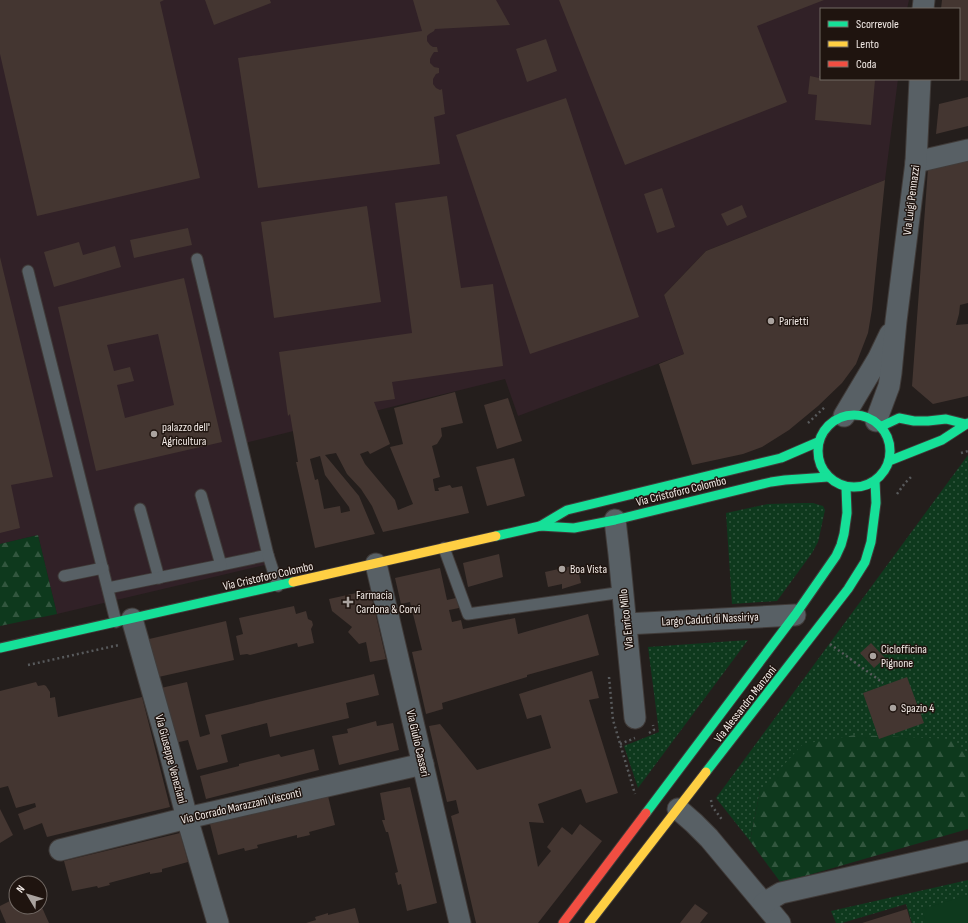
<svg xmlns="http://www.w3.org/2000/svg" width="968" height="923" viewBox="0 0 968 923" font-family="'Sofia Sans Condensed',sans-serif">
	<style>
		.industrial { fill: #312127 }
		.green { fill: url(#green-dots) }
		.forest { fill: url(#forest-firs) }
		.pitch { fill: #0e391d }
		.building { fill: #443631; fill-rule: evenodd }
		.lines { fill: none; stroke-linecap: round; stroke-linejoin: round }
		.lane-casing { stroke: #403b39; stroke-width: 13 }
		.street-casing { stroke: #403b39; stroke-width: 23 }
		.fast-casing { stroke: #403b39; stroke-width: 11 }
		.slow-casing { stroke: #403b39; stroke-width: 11 }
		.jam-casing { stroke: #403b39; stroke-width: 11 }
		.path { stroke: #585a5c; stroke-width: 2.5; stroke-dasharray: 2 3; stroke-linecap: butt }
		.lane { stroke: #586065; stroke-width: 11 }
		.street { stroke: #586065; stroke-width: 21 }
		.fast { stroke: #16e098; stroke-width: 9 }
		.slow { stroke: #ffcf43; stroke-width: 9 }
		.jam { stroke: #f24e42; stroke-width: 9 }
		.poi-dot { fill: #aaa39f; stroke: #1f140f; stroke-width: 1.5 }
		.labels { text-anchor: middle; stroke-width: 3; stroke-linejoin: round; paint-order: stroke }
		.street-label { font-size: 12px; fill: #f2eae6; stroke: #1f140f }
		.poi-label { font-size: 12px; fill: #f2eae6; stroke: #1f140f; text-anchor: start }
	</style>
	<defs>
		<pattern id="green-dots" width="8" height="8" patternUnits="userSpaceOnUse"><rect width="8" height="8" fill="#0e391d"/><path d="M2 2h.1M6 6h.1" fill="none" stroke="#32563e" stroke-width="1.8" stroke-linecap="round"/></pattern>
		<pattern id="forest-firs" width="22" height="20" patternUnits="userSpaceOnUse"><rect width="22" height="20" fill="#0e391d"/><path d="M5 1l3.5 6h-7zM16 11l3.5 6h-7z" fill="#32563e"/></pattern>
	</defs>
	<rect width="100%" height="100%" fill="#241e1c"/>
	<polygon class="industrial" points="0,0 909,0 907,9 821,9 821,79 898,79 885,180 706,251 664,295 684,354 518,416 505,379 237,445 265,565 57,614 38,535 0,544"/>
	<g class="green">
		<polygon points="968,455 968,753 950,739 760,791 750,841 716,798"/>
		<polygon points="804,503 813,503 823,506 825,510 818,542 812,553 777,601 732,604 726,513 768,504"/>
		<polygon points="748,640 638,788 624,746 659,732 648,647"/>
		<polygon points="968,880 968,923 912,923 906,904 842,923 836,923 831,911"/>
	</g>
	<g class="forest">
		<polygon points="38,535 57,614 0,626 0,544"/>
		<polygon points="855,735 951,739 968,753 968,829 781,883 750,841 760,791 803,744"/>
	</g>
	<polygon class="pitch" points="968,895 968,923 926,923 922,909"/>
	<g class="building">
		<polygon points="0,0 164,0 160,2 200,178 37,216 0,54"/>
		<polygon points="205,0 270,0 271,3 214,25"/>
		<polygon points="413,0 496,0 510,25 435,29 434,31 429,34 427,36 427,41 430,45 433,47 437,47 438,52 434,52 432,55 430,59 430,63 434,67 439,68 439,73 436,74 433,79 433,84 436,88 440,90 442,89 445,114 434,117 440,164 258,188 238,58 422,31"/>
		<polygon points="559,0 824,0 757,26 787,102 625,165"/>
		<polygon points="942,0 968,0 968,81 959,80 959,9 941,9"/>
		<polygon points="546,39 557,71 527,82 516,49"/>
		<polygon points="810,76 819,78 819,76 821,76 821,79 862,79 875,80 871,125 815,120 817,95 808,94"/>
		<polygon points="968,97 968,126 936,134 939,104"/>
		<polygon points="566,98 639,317 530,354 456,135"/>
		<polygon points="968,161 968,303 960,305 959,314 956,325 968,324 968,396 933,404 912,386 928,168"/>
		<polygon points="885,180 872,309 868,333 856,364 842,383 818,406 789,430 762,447 743,454 692,465 659,364 684,354 664,295 706,251"/>
		<polygon points="662,188 675,227 657,233 644,194"/>
		<path d="M447 196 461 288 493 284 503 366 392 382 395 399 374 402 390 444 370 454 368 451 360 454 365 464 395 500 398 510 413 504 390 447 403 444 394 408 455 392 463 423 441 428 442 436 437 444 432 446 440 477 433 479V480L435 491H439L438 488 450 485 452 488 462 486 469 513 383 532 372 506 361 489 347 474 336 453 325 455 359 496 364 508 375 534 315 548 296 462H298L290 414 288 416 279 352 412 333 395 203ZM320 456 325 475 349 507 350 511 341 513 340 506 324 509 318 479 315 480 310 459Z"/>
		<polygon points="742,205 747,217 727,226 721,214"/>
		<polygon points="367,206 381,302 274,318 261,222"/>
		<polygon points="188,228 192,245 134,258 130,240"/>
		<polygon points="79,242 83,255 115,246 121,267 54,287 44,252"/>
		<polygon points="0,257 53,477 11,485 20,528 0,533"/>
		<path d="M184 278 222 442 96 471 58 307ZM158 334 174 405 125 418 117 385 134 381 130 367 114 371 107 345Z"/>
		<polygon points="508,398 522,441 497,449 484,405"/>
		<polygon points="514,458 525,496 487,506 476,467"/>
		<polygon points="499,554 503,577 468,587 463,563"/>
		<polygon points="577,565 581,583 562,589 562,584 548,587 545,572"/>
		<polygon points="440,568 447,600 456,598 459,608 449,610 452,622 461,620 463,629 515,618 518,634 588,614 599,655 527,675 527,677 442,703 443,709 426,714 412,652 422,650 410,602 401,604 395,578"/>
		<polygon points="370,590 386,659 370,662 366,642 359,644 348,632 352,627 332,611 329,599"/>
		<polygon points="294,606 296,614 306,611 308,619 312,621 313,625 311,629 314,643 298,647 297,643 250,655 247,654 240,655 236,636 243,634 239,618"/>
		<polygon points="226,621 234,660 154,678 145,640"/>
		<polygon points="871,643 885,658 874,668 860,653"/>
		<polygon points="592,671 599,698 589,700 618,793 586,803 581,789 538,804 544,823 529,822 538,867 551,851 547,847 562,827 572,835 580,824 602,841 538,923 476,923 451,816 459,813 456,800 447,802 429,726 440,724 477,770 551,748 541,715 527,719 519,694"/>
		<polygon points="374,674 379,695 346,703 349,718 270,737 267,723 221,735 228,762 197,770 188,740 175,743 161,688 187,682 200,737 210,734 205,715"/>
		<polygon points="907,677 924,723 879,739 863,693"/>
		<polygon points="36,682 38,686 44,685 46,686 50,692 50,698 55,697 58,717 142,697 170,807 47,837 42,823 24,830 18,814 36,807 35,803 16,808 8,786 0,788 0,691"/>
		<polygon points="376,721 377,726 393,723 399,750 339,765 332,736 348,733 347,729"/>
		<polygon points="314,749 319,770 206,799 200,776 239,766 239,764 279,754 281,757"/>
		<polygon points="410,787 437,903 407,911 401,884 398,885 395,873 398,872 388,832 386,832 382,820 385,820 380,793"/>
		<polygon points="328,796 335,825 309,832 310,835 297,838 297,835 257,845 258,848 245,851 244,848 218,855 210,824"/>
		<polygon points="0,809 13,835 0,843"/>
		<polygon points="180,833 188,862 162,869 162,872 150,874 150,872 109,883 110,885 98,888 97,886 72,891 64,861"/>
		<polygon points="16,898 16,907 40,907 40,903 49,923 6,923 0,909 0,906"/>
		<polygon points="695,904 708,913 700,923 680,923"/>
		<polygon points="355,908 359,923 306,923 316,920 315,917 328,913 328,915"/>
		<polygon points="907,909 911,923 862,923"/>
	</g>
	<g class="lines">
		<g class="lane-casing">
			<g id="lane">
				<polyline points="197,259 268,555 221,565"/>
				<polyline points="28,271 116,622"/>
				<polyline points="140,509 159,578"/>
				<polyline points="444,548 468,614 623,592"/>
				<polyline points="268,555 278,586"/>
				<polyline points="64,576 103,568"/>
				<polyline points="108,588 221,565 201,495"/>
			</g>
		</g>
		<g class="street-casing">
			<g id="street">
				<polyline points="923,9 924,0"/>
				<polyline points="916,162 968,150"/>
				<polyline points="844,416 878,359 890,334"/>
				<polyline points="876,421 889,386 891,373 896,321 916,162 920,79"/>
				<polyline points="615,520 619,554 635,718"/>
				<polyline points="376,564 460,923"/>
				<polyline points="132,619 168,746 187,818 218,923"/>
				<polyline points="626,624 795,615"/>
				<polyline points="678,809 694,823 709,838 780,923"/>
				<polyline points="60,850 187,818 423,764"/>
				<polyline points="764,903 781,893 968,851"/>
			</g>
		</g>
		<g class="fast-casing">
			<g id="fast">
				<circle cx="854" cy="451" r="36"/>
				<polyline points="882,426 899,418 914,421 928,421 946,419 966,424"/>
				<polyline points="889,461 942,440 968,423"/>
				<polyline points="540,526 567,510 781,458 818,442"/>
				<polyline points="496,536 540,526 574,528 615,520 771,482 785,480 828,477"/>
				<polyline points="0,648 293,582"/>
				<polyline points="706,772 848,589 865,562 871,542 876,503 875,481"/>
				<polyline points="646,813 795,615 836,556 841,545 844,534 847,513 846,487"/>
			</g>
		</g>
		<g class="slow-casing">
			<g id="slow">
				<polyline points="293,582 496,536"/>
				<polyline points="589,923 706,772"/>
			</g>
		</g>
		<g class="jam-casing">
			<polyline id="jam" points="563,923 646,813"/>
		</g>
		<g class="path">
			<polyline points="808,423 826,406"/>
			<polyline points="961,453 968,451"/>
			<polyline points="897,494 905,483 913,475"/>
			<polyline points="830,644 883,683"/>
			<polyline points="28,665 119,645"/>
			<polyline points="609,677 613,720 635,794"/>
			<polyline points="649,733 654,730 653,725"/>
			<polyline points="620,744 635,738"/>
			<polyline points="711,800 712,806 723,821"/>
		</g>
		<use href="#lane" class="lane"/>
		<use href="#street" class="street"/>
		<use href="#fast" class="fast"/>
		<use href="#slow" class="slow"/>
		<use href="#jam" class="jam"/>
	</g>
	<g class="poi-dot">
		<circle cx="771" cy="321" r="4"/>
		<circle cx="154" cy="434" r="4"/>
		<circle cx="562" cy="569" r="4"/>
		<path d="M346 596h4v4h4v4h-4v4h-4v-4h-4v-4h4z"/>
		<circle cx="873" cy="656" r="4"/>
		<circle cx="893" cy="708" r="4"/>
	</g>
	<g class="labels">
		<g class="street-label">
			<text transform="translate(911 200) rotate(-83)" y="4">Via Luigi Pennazzi</text>
			<text transform="translate(681 491) rotate(-14)" y="4">Via Cristoforo Colombo</text>
			<text transform="translate(268 576) rotate(-13)" y="4">Via Cristoforo Colombo</text>
			<text transform="translate(626 619) rotate(-96)" y="4">Via Enrico Millo</text>
			<text transform="translate(710 619) rotate(-3)" y="4">Largo Caduti di Nassiriya</text>
			<text transform="translate(745 704) rotate(-52)" y="4">Via Alessandro Manzoni</text>
			<text transform="translate(418 743) rotate(77)" y="4">Via Giulio Casseri</text>
			<text transform="translate(171 759) rotate(75)" y="4">Via Giuseppe Veneziani</text>
			<text transform="translate(241 806) rotate(-13)" y="4">Via Corrado Marazzani Visconti</text>
		</g>
		<g class="poi-label">
			<text x="779" y="325">Parietti</text>
			<text x="162" y="431">palazzo dell'<tspan x="162" dy="14">Agricultura</tspan></text>
			<text x="570" y="573">Boa Vista</text>
			<text x="356" y="599">Farmacia<tspan x="356" dy="14">Cardona &amp; Corvi</tspan></text>
			<text x="881" y="653">Ciclofficina<tspan x="881" dy="14">Pignone</tspan></text>
			<text x="901" y="712">Spazio 4</text>
		</g>
	</g>
	<rect x="820" y="8" width="140" height="72" fill="#1f140f" stroke="#736a65"/>
	<rect x="828" y="21" width="20" height="6" fill="#16e098" stroke="#736a65"/>
	<text x="856" y="28" font-size="12" fill="#f2eae6">Scorrevole</text>
	<rect x="828" y="41" width="20" height="6" fill="#ffcf43" stroke="#736a65"/>
	<text x="856" y="48" font-size="12" fill="#f2eae6">Lento</text>
	<rect x="828" y="61" width="20" height="6" fill="#f24e42" stroke="#736a65"/>
	<text x="856" y="68" font-size="12" fill="#f2eae6">Coda</text>
	<g transform="translate(28 895) rotate(308)"><circle r="19" fill="#1f140f" stroke="#736a65"/>
	<path d="M0-3L7 15L0 10L-7 15Z" fill="#aaa39f"/>
	<text y="-6" font-size="11" font-weight="bold" text-anchor="middle" fill="#f2eae6">N</text>
	</g>
</svg>
